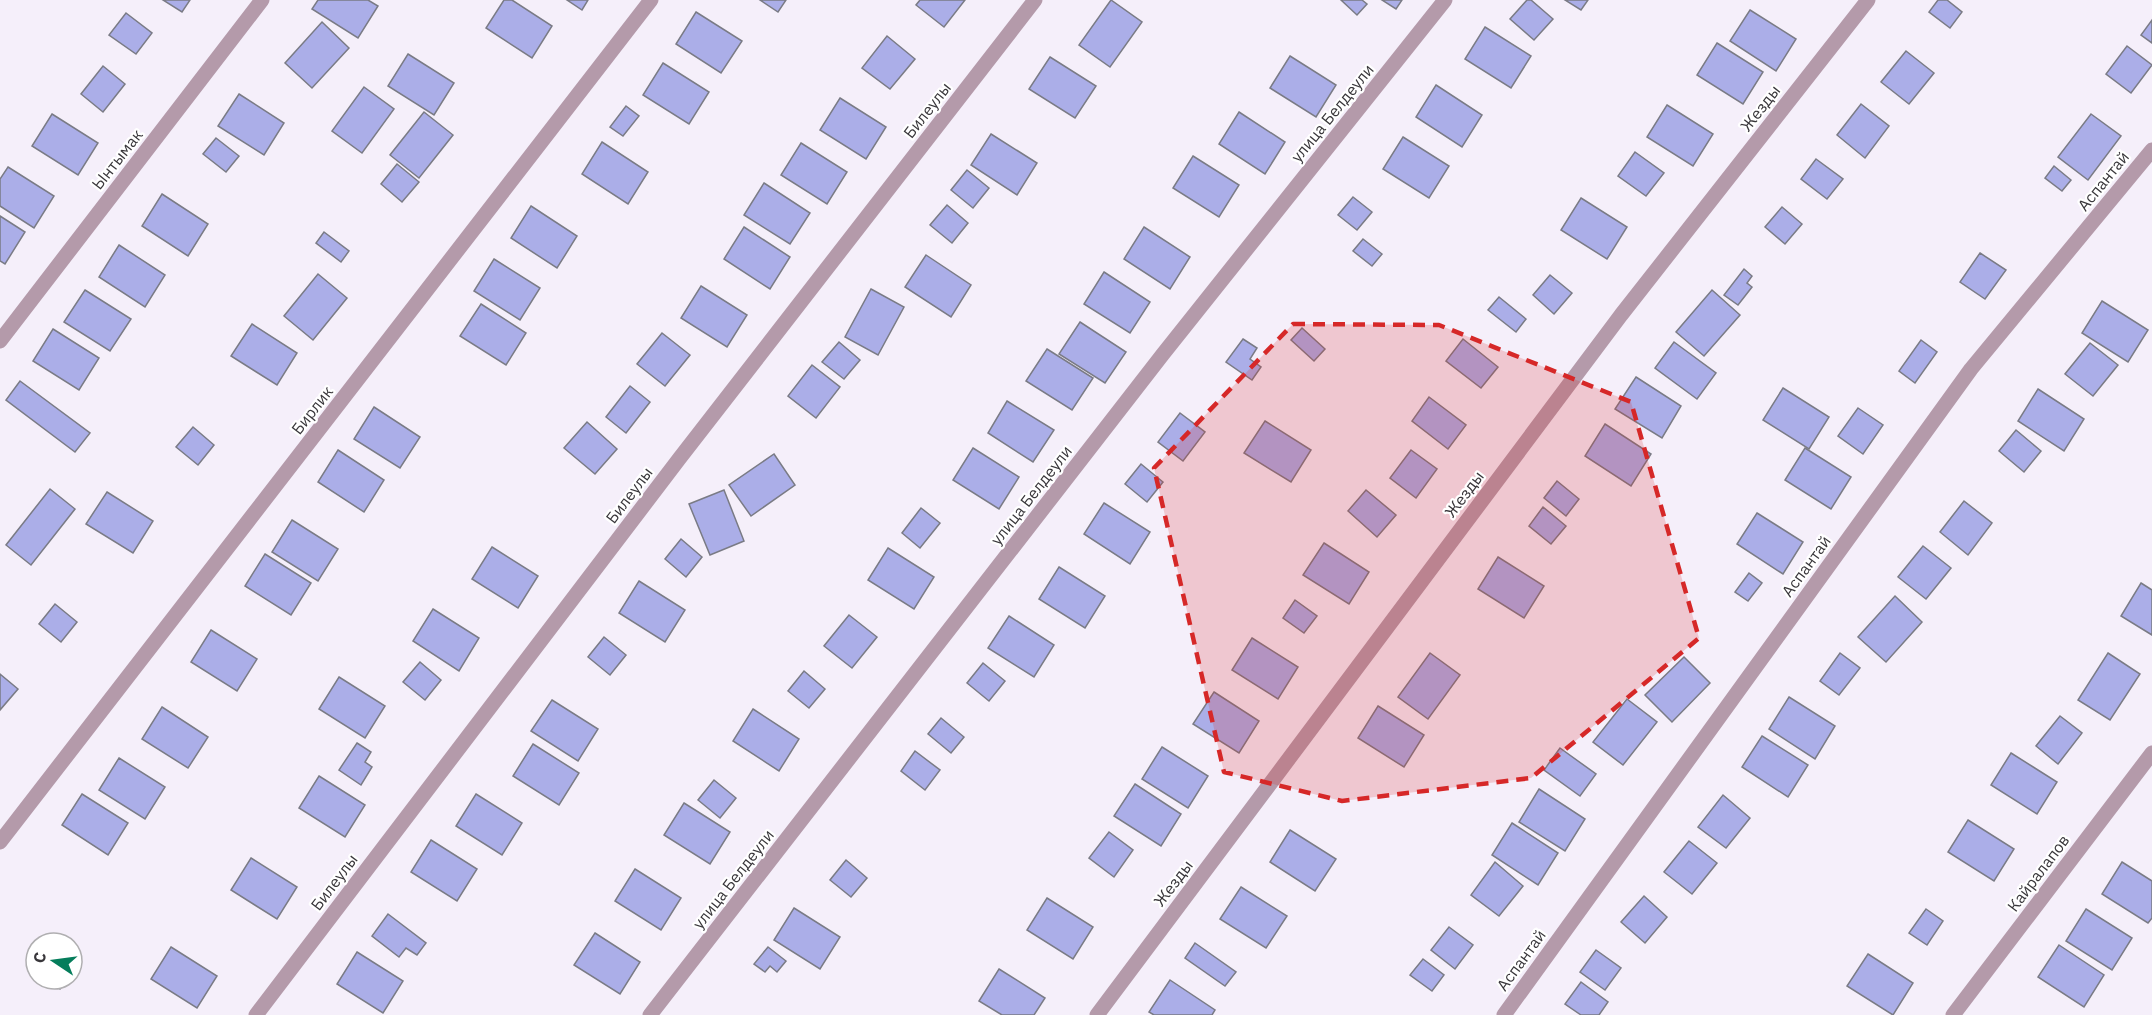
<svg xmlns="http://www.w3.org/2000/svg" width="2152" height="1015" viewBox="0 0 2152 1015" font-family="'IBM Plex Sans',sans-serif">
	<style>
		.building { fill: #abaee8; stroke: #7a7b85; stroke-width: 1.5 }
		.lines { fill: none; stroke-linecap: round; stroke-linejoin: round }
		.minor { stroke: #b49aaa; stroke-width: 15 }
		.marked { fill: #d62828; fill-opacity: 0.2; stroke: #d62828; stroke-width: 4.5; stroke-dasharray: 12 8; stroke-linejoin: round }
		.labels { text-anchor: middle; stroke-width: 4.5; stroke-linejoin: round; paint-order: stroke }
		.street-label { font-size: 16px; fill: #39373b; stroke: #fff }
	</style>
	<rect width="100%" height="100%" fill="#f5effa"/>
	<g class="building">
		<polygon points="163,0 190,0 182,12"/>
		<polygon points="318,0 368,0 378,6 358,38 312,9"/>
		<polygon points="504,0 512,0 552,26 532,58 486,28"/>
		<polygon points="567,0 588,0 582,10"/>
		<polygon points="760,0 786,0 778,12"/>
		<polygon points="920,0 965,0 944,27 916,5"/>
		<polygon points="1111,0 1142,22 1110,67 1079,45"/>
		<polygon points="1341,0 1362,0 1367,4 1357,15"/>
		<polygon points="1382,0 1402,0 1396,9"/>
		<polygon points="1527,0 1531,0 1553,19 1534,40 1510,19"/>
		<polygon points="1565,0 1588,0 1581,10"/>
		<polygon points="1938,0 1947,0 1962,12 1950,28 1929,12"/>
		<polygon points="1750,10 1796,39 1776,71 1730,41"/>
		<polygon points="696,12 742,41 721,73 676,44"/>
		<polygon points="126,13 152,33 136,54 109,35"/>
		<polygon points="2152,20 2152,43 2141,35"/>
		<polygon points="322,22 349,48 312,88 285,63"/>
		<polygon points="1485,27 1531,56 1511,88 1465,59"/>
		<polygon points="887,36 915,59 890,89 862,68"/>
		<polygon points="1717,43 1763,72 1743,104 1697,75"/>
		<polygon points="2127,46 2152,65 2131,93 2106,74"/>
		<polygon points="1906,51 1934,73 1909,104 1881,82"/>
		<polygon points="408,54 454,83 434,115 388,86"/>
		<polygon points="1290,56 1336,85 1316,117 1270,88"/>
		<polygon points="1050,57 1096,86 1075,118 1029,89"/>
		<polygon points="663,63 709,92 689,124 643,95"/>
		<polygon points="103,66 125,84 103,112 81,94"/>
		<polygon points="1436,85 1482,115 1462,147 1416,117"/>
		<polygon points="364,87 394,109 362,153 332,131"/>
		<polygon points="239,94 284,123 264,155 218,126"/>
		<polygon points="840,98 886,127 866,159 820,130"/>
		<polygon points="1861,104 1889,126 1865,158 1837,135"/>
		<polygon points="1667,105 1713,134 1693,166 1647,137"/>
		<polygon points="626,106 639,116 623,136 610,127"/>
		<polygon points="424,112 453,135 419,178 390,155"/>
		<polygon points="1239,112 1285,142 1265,174 1219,144"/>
		<polygon points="52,114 98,143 78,175 32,146"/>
		<polygon points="2091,114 2121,136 2088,180 2058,157"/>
		<polygon points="991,134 1037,163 1017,195 971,165"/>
		<polygon points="1403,137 1449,166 1429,198 1383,169"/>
		<polygon points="216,138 239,156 226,172 203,154"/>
		<polygon points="602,142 648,172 628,204 582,174"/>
		<polygon points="801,143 847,172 827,204 781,175"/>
		<polygon points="1635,152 1664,173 1646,196 1618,176"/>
		<polygon points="1193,156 1239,185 1219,217 1173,188"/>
		<polygon points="1816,159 1843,179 1827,199 1801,179"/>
		<polygon points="397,164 419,182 402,202 381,184"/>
		<polygon points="2054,166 2071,180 2062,191 2045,178"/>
		<polygon points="8,167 54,196 34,228 0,206 0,179"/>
		<polygon points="967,170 989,188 973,208 951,190"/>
		<polygon points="764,183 810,213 790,244 744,215"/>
		<polygon points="162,194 208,224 188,256 142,226"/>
		<polygon points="1353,197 1372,212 1357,230 1338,215"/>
		<polygon points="1581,198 1627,227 1607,259 1561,230"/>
		<polygon points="947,205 968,223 952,243 930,225"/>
		<polygon points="531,206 577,236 557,268 511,238"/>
		<polygon points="1782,207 1802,224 1785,244 1765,227"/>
		<polygon points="0,216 25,232 5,264 0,261"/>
		<polygon points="744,227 790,257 770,289 724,259"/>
		<polygon points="1144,227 1190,257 1170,289 1124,259"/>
		<polygon points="324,232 349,251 341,262 316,243"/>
		<polygon points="1363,239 1382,254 1372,266 1353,251"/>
		<polygon points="119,245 165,275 145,307 99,277"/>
		<polygon points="1980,253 2006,270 1985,299 1960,282"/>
		<polygon points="926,255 971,285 951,317 905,287"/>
		<polygon points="494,259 540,288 520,320 474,291"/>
		<polygon points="1744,269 1752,276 1747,283 1752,287 1738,305 1724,295"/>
		<polygon points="1104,272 1150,302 1130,333 1084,304"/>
		<polygon points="318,274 347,298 313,340 284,316"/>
		<polygon points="1550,275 1572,293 1554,314 1533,295"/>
		<polygon points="701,286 747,315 727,347 681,318"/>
		<polygon points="871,289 904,307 878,355 845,337"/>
		<polygon points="85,290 131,319 110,351 64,322"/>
		<polygon points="1712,290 1740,315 1704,356 1676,332"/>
		<polygon points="1499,297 1526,319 1516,332 1488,310"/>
		<polygon points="2102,301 2148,330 2128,362 2082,333"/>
		<polygon points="481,304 526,333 506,365 460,336"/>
		<polygon points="1080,322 1126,352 1105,383 1059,354"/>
		<polygon points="252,324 297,353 277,385 231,356"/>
		<polygon points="1302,328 1325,349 1314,361 1291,340"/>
		<polygon points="53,329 99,358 79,390 33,361"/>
		<polygon points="662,333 690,355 665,386 637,364"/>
		<polygon points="1243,339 1257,348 1250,359 1261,367 1252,380 1226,362"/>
		<polygon points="1463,339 1498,367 1481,388 1446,361"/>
		<polygon points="1921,340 1937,352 1915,383 1899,371"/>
		<polygon points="839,342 860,360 844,379 822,362"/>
		<polygon points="1674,342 1716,373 1697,399 1655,368"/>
		<polygon points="2090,343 2118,365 2093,396 2065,374"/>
		<polygon points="1047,349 1093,378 1072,410 1026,381"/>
		<polygon points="812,365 840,387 816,418 788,396"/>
		<polygon points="1636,377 1681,406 1662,438 1615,409"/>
		<polygon points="20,381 90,433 75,452 6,400"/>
		<polygon points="630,386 650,402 626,433 606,417"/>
		<polygon points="1783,388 1829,417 1809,449 1763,420"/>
		<polygon points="2038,389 2084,419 2064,451 2018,421"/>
		<polygon points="1429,397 1466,425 1448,449 1412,421"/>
		<polygon points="1007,401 1054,430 1033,462 988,433"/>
		<polygon points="374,407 420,437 400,468 354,439"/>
		<polygon points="1858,408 1883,425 1863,454 1838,436"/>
		<polygon points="1180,413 1205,432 1183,461 1158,442"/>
		<polygon points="1265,421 1311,450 1291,482 1244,453"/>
		<polygon points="587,422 617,449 595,474 564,448"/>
		<polygon points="1605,424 1651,454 1631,486 1585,456"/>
		<polygon points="193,427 214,445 198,465 176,447"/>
		<polygon points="2016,430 2041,451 2024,472 1999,451"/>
		<polygon points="973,448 1019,477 999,509 953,480"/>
		<polygon points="1805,448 1851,477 1831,509 1785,480"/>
		<polygon points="338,450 384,480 364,512 318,482"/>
		<polygon points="1411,450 1437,469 1416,498 1390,478"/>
		<polygon points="774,454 795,485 751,516 729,485"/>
		<polygon points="1141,464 1163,482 1147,502 1125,484"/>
		<polygon points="1557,481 1579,499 1566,516 1544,498"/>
		<polygon points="50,489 75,509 31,565 6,545"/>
		<polygon points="724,490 744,541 710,555 689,504"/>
		<polygon points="1366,490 1396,515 1377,537 1348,511"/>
		<polygon points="107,492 153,521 133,553 86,524"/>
		<polygon points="1964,501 1992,523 1968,555 1940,532"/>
		<polygon points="1104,503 1150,532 1130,564 1084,534"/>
		<polygon points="1543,507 1566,526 1551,544 1529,526"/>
		<polygon points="921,508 940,523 920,548 902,533"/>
		<polygon points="1757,513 1803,542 1783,574 1737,544"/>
		<polygon points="292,520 338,549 318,581 272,552"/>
		<polygon points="681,539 702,557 686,577 665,559"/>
		<polygon points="1324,543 1369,572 1349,604 1303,575"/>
		<polygon points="1923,546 1951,568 1926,599 1898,577"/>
		<polygon points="492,547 538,576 518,608 472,579"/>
		<polygon points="888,548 934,577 914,609 868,580"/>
		<polygon points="265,554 311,583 291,615 245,586"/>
		<polygon points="1498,557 1544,586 1524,618 1478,589"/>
		<polygon points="1059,567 1105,596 1085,628 1039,599"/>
		<polygon points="1749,573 1762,583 1748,601 1735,592"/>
		<polygon points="639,581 685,610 665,642 619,613"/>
		<polygon points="2141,583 2152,590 2152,635 2121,616"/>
		<polygon points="1895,596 1922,622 1886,662 1858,637"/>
		<polygon points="1295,600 1317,616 1304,633 1283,618"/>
		<polygon points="55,604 77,622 61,642 39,624"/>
		<polygon points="433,609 479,638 459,671 413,641"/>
		<polygon points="849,615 877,637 852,668 824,646"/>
		<polygon points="1009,616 1054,645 1034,677 988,648"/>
		<polygon points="211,630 257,659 237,691 191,662"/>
		<polygon points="604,637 626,655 610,675 588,657"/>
		<polygon points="1252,638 1298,667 1278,699 1232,670"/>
		<polygon points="1430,653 1460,675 1428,719 1398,697"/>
		<polygon points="1840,653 1860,668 1839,695 1820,681"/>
		<polygon points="2108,653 2140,674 2110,720 2078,700"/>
		<polygon points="1684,657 1710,683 1672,722 1645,695"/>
		<polygon points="420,662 441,680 425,700 403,682"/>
		<polygon points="983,663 1005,681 989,701 967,683"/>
		<polygon points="804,671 825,689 809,708 788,691"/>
		<polygon points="0,674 18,689 0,710"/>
		<polygon points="339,677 385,706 365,738 319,709"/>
		<polygon points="1214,692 1259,721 1239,753 1193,724"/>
		<polygon points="1789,697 1835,726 1815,759 1769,729"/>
		<polygon points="1627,699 1657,722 1623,765 1593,742"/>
		<polygon points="552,700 598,729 578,761 531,731"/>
		<polygon points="1378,706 1424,735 1404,767 1358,738"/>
		<polygon points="162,707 208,737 188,768 142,739"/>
		<polygon points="753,709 799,739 779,771 733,741"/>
		<polygon points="2060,716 2082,733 2058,764 2036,746"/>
		<polygon points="941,718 964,737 951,753 928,734"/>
		<polygon points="1762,736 1808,765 1788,797 1742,767"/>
		<polygon points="357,743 371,752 365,762 372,767 361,785 339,770"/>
		<polygon points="533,744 579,773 559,805 513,776"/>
		<polygon points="1162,747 1208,776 1188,808 1142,779"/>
		<polygon points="1560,748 1596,774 1580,796 1544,770"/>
		<polygon points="915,751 940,770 925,790 901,771"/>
		<polygon points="2011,753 2057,782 2037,814 1991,785"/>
		<polygon points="119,758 165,787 145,819 99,790"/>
		<polygon points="319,776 365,805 345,837 299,808"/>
		<polygon points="714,780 736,798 720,818 698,800"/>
		<polygon points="1135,784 1181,814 1161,846 1114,816"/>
		<polygon points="1539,789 1585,819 1565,851 1519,822"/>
		<polygon points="82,794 128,823 108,855 62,825"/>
		<polygon points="476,794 522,823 502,855 456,826"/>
		<polygon points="1723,795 1750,818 1726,848 1698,827"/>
		<polygon points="684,803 730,832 710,864 664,835"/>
		<polygon points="1968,820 2014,849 1994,881 1948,852"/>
		<polygon points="1512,823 1558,853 1538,885 1492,855"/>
		<polygon points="1290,830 1336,859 1315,891 1270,862"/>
		<polygon points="1109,832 1133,850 1114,877 1089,858"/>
		<polygon points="431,840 477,869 457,901 411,872"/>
		<polygon points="1689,841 1717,863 1692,894 1664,872"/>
		<polygon points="251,858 297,887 277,919 231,890"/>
		<polygon points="846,860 867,878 851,897 830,880"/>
		<polygon points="1495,862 1523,886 1499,916 1471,895"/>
		<polygon points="2122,862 2152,881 2152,918 2148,923 2102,894"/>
		<polygon points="635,869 681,898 661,930 615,901"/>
		<polygon points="1241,887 1287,916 1266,948 1220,919"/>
		<polygon points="1644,896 1667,917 1645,943 1621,922"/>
		<polygon points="1047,898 1093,927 1073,959 1027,930"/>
		<polygon points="794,908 840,937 820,969 774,940"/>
		<polygon points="1926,909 1943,921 1927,945 1909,933"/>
		<polygon points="2086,909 2132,938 2112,970 2066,941"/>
		<polygon points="388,914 426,943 417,955 406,948 399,957 372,936"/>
		<polygon points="1449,927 1473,945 1455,969 1431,950"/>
		<polygon points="595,933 640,962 620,994 574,965"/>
		<polygon points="1195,943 1236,972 1225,986 1185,958"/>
		<polygon points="2059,945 2104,975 2084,1007 2038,977"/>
		<polygon points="171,947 217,976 197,1008 151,979"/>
		<polygon points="768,947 786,961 777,972 770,966 765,972 754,964"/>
		<polygon points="1596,950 1621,968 1605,990 1580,972"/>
		<polygon points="357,952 403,981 383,1013 337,984"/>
		<polygon points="1868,954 1913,983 1893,1015 1847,986"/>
		<polygon points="1423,959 1444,975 1432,991 1410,975"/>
		<polygon points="999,969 1045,998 1034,1015 1002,1015 979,1001"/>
		<polygon points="48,979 68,979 60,989"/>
		<polygon points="1170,980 1215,1010 1212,1015 1154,1015 1149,1012"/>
		<polygon points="1581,982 1608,1002 1599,1015 1581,1015 1565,1004"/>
	</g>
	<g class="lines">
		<g class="minor">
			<polyline points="0,341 262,0"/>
			<polyline points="0,842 651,0"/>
			<polyline points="256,1015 679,459 1035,0"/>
			<polyline points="650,1015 1163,354 1445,0"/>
			<polyline points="1097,1015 1621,315 1868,0"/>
			<polyline points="1504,1015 1971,369 2152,150"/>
			<polyline points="1953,1015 2152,753"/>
		</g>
	</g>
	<path class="marked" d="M1293 324 1439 325 1631 402 1699 638 1531 778 1342 801 1224 772 1154 468Z"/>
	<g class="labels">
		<g class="street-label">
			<text transform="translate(1760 108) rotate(-52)" y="6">Жезды</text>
			<text transform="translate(927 110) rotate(-52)" y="6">Билеулы</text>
			<text transform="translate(1332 113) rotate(-51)" y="6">улица Белдеули</text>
			<text transform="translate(117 159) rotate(-52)" y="6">Ынтымак</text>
			<text transform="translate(2103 181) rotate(-51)" y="6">Аспантай</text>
			<text transform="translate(312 410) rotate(-52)" y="6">Бирлик</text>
			<text transform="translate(1464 494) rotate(-53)" y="6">Жезды</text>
			<text transform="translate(629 495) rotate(-53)" y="6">Билеулы</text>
			<text transform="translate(1031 495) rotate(-52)" y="6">улица Белдеули</text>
			<text transform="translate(1806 566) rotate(-54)" y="6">Аспантай</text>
			<text transform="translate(2038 873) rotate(-53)" y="6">Кайралапов</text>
			<text transform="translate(733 879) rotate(-52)" y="6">улица Белдеули</text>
			<text transform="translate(334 882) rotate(-53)" y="6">Билеулы</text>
			<text transform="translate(1173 883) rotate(-53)" y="6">Жезды</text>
			<text transform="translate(1521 960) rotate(-54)" y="6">Аспантай</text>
		</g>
	</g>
	<g transform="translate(54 961) rotate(283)"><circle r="28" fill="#ffffff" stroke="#b0afb1" stroke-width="1.5"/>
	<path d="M0-4.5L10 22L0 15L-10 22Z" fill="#057d5b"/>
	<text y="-9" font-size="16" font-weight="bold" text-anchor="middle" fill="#39373b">С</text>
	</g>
</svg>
